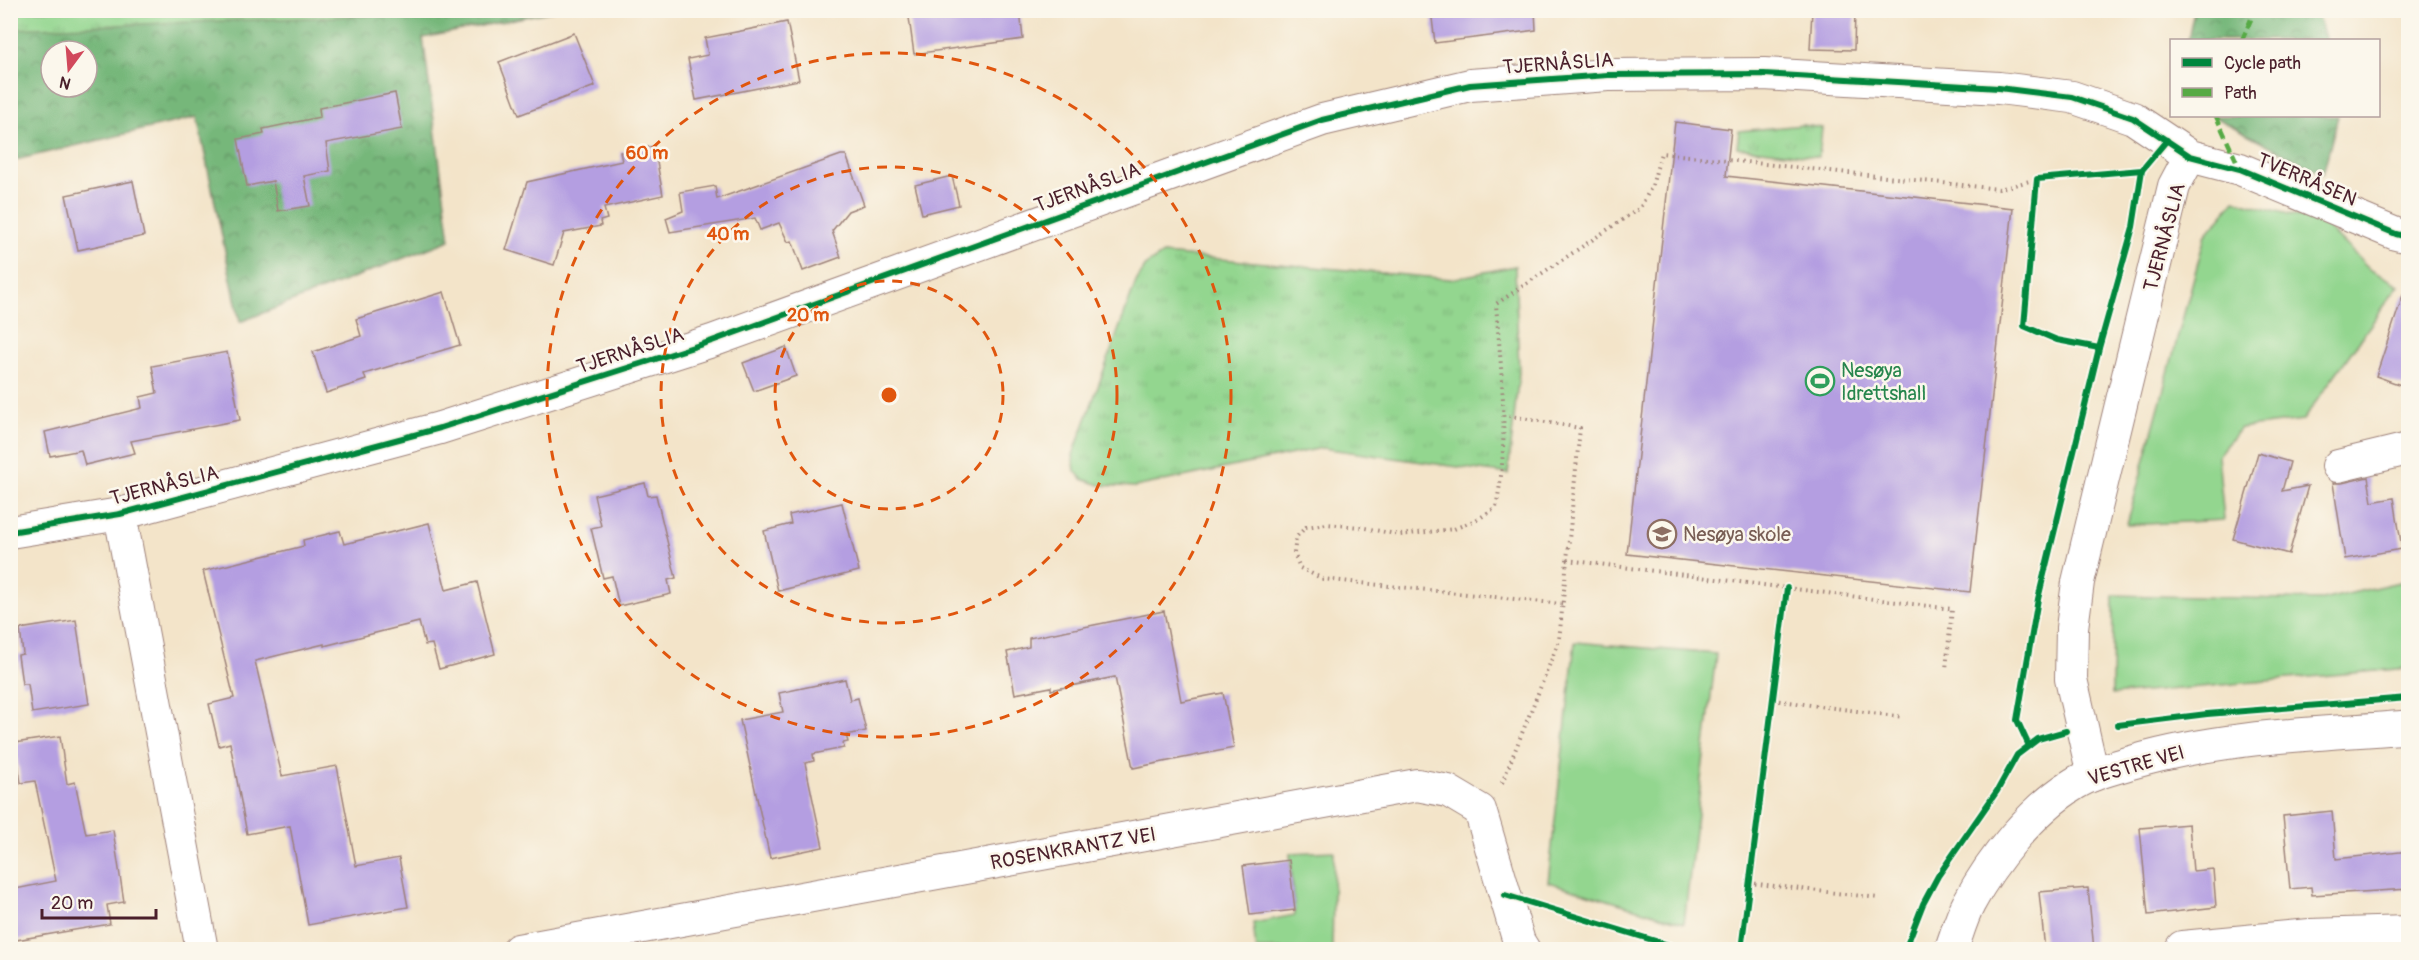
<svg xmlns="http://www.w3.org/2000/svg" width="2419" height="960" viewBox="0 0 2419 960" font-family="Pangolin,sans-serif">
	<style>
		.grass { fill: #93d68f; stroke: #6e7a5d; stroke-width: 1.5 }
		.forest { fill: url(#forest-crowns); stroke: #606b52; stroke-width: 1.5; fill-rule: evenodd }
		.park { fill: url(#park-tufts); stroke: #6e7a5d; stroke-width: 1.5 }
		.building { fill: #b49ee1 }
		.lines { fill: none; stroke-linecap: round; stroke-linejoin: round }
		.street-casing { stroke: #9e827a; stroke-width: 34 }
		.secondary-casing { stroke: #9e827a; stroke-width: 35 }
		.path { stroke: #9e827a; stroke-width: 4; stroke-dasharray: 1.5 4.5; stroke-linecap: butt }
		.street { stroke: #fff; stroke-width: 32 }
		.secondary { stroke: #fff; stroke-width: 33 }
		.quiet { stroke: #57aa44; stroke-width: 4.5; stroke-dasharray: 9 4.5; stroke-linecap: butt }
		.cycleway-casing { stroke: #fbf7ec; stroke-width: 10 }
		.cycleway { stroke: #00873e; stroke-width: 6 }
		.ring { fill: none; stroke: #e0560e; stroke-width: 3; stroke-dasharray: 10 8 }
		.labels { text-anchor: middle; stroke-width: 5; stroke-linejoin: round; paint-order: stroke }
		.street-label { font-size: 20px; fill: #4a1f2b; stroke: #fbf7ec }
		.leisure-label { font-size: 20px; fill: #27864d; stroke: #fbf7ec; text-anchor: start }
		.education-label { font-size: 20px; fill: #785e54; stroke: #fbf7ec; text-anchor: start }
		.centre { fill: #e0560e; stroke: #fbf7ec; stroke-width: 3 }
		.ring-label { font-size: 18px; text-anchor: middle; font-weight: bold; fill: #e0560e; stroke: #fbf7ec; stroke-width: 5; stroke-linejoin: round; paint-order: stroke }
	</style>
	<defs>
		<pattern id="forest-crowns" width="20" height="18" patternUnits="userSpaceOnUse" patternTransform="scale(1.5)"><rect width="20" height="18" fill="#76b77a"/><path d="M2 6a3 3 0 1 1 6 0M12 15a3 3 0 1 1 6 0" fill="none" stroke="#639464"/></pattern>
		<pattern id="park-tufts" width="24" height="20" patternUnits="userSpaceOnUse" patternTransform="scale(1.5)"><rect width="24" height="20" fill="#93d68f"/><path d="M3 7l-1-3M5 7V3M7 7l1-3M15 17l-1-3M17 17v-4M19 17l1-3" fill="none" stroke="#80b77c"/></pattern>
	</defs>
	<rect width="100%" height="100%" fill="#fbf7ec"/>
	<filter id="ink" filterUnits="userSpaceOnUse"><feTurbulence type="fractalNoise" baseFrequency=".0167" numOctaves="2"/><feDisplacementMap in="SourceGraphic" scale="12" xChannelSelector="R" yChannelSelector="G"/><feConvolveMatrix kernelMatrix="1 2 1 2 8 2 1 2 1" color-interpolation-filters="sRGB"/></filter>
	<filter id="wash" filterUnits="userSpaceOnUse"><feTurbulence type="fractalNoise" baseFrequency=".008" numOctaves="4" result="noise"/><feDisplacementMap in="SourceGraphic" scale="24" xChannelSelector="R" yChannelSelector="G"/><feGaussianBlur stdDeviation="1.35" result="paint"/><feColorMatrix in="noise" values="0 0 0 0 0 0 0 0 0 0 0 0 0 0 0 0 0 1.4 0 .05"/><feComposite in="paint" operator="in"/></filter>
	<g filter="url(#wash)">
		<rect width="100%" height="100%" fill="#f3e4c9"/>
		<g class="grass">
			<polygon points="2235,200 2323,223 2371,270 2399,285 2303,420 2240,428 2218,455 2224,520 2127,525 2205,236"/>
			<polygon points="2408,580 2408,668 2112,695 2113,595 2322,600"/>
			<polygon points="1575,642 1716,654 1684,923 1548,882"/>
			<polygon points="1334,851 1332,949 1256,949 1253,923 1295,915 1290,853"/>
		</g>
		<g class="forest">
			<path d="M10 11H553L423 38 450 240 240 322 197 117 11 161ZM51 51H87V87H51Z"/>
			<polygon points="2194,11 2316,11 2326,40 2188,40"/>
			<polygon points="2213,116 2338,116 2323,174"/>
		</g>
		<g class="park">
			<polygon points="10,11 11,10 441,11 432,13 11,29"/>
			<polygon points="1803,125 1822,128 1819,157 1737,147 1739,131"/>
			<polygon points="1163,254 1451,279 1515,266 1519,372 1508,474 1322,448 1135,487 1100,485 1082,479 1075,471 1073,455 1136,282 1146,265"/>
		</g>
		<g id="blocks">
			<g class="building">
				<polygon points="908,10 1020,10 1023,39 914,54"/>
				<polygon points="1431,10 1535,10 1536,30 1435,43"/>
				<polygon points="1812,10 1855,10 1854,50 1810,49"/>
				<polygon points="787,22 799,80 696,100 688,59 708,55 705,38"/>
				<polygon points="574,33 595,86 519,115 499,62"/>
				<polygon points="395,93 402,129 326,143 330,171 304,176 310,206 278,211 273,181 247,186 238,139 264,134 263,129 320,117 319,108"/>
				<polygon points="1675,122 1731,129 1726,176 2013,208 1970,592 1627,554"/>
				<polygon points="654,146 663,195 604,208 607,219 600,221 601,226 564,233 554,265 506,250 527,182 622,161 620,152"/>
				<polygon points="841,155 846,155 864,205 848,211 832,231 841,257 803,271 792,241 788,242 779,223 760,230 755,218 670,232 666,218 683,211 680,192 715,186 717,199"/>
				<polygon points="952,176 959,205 922,214 915,185"/>
				<polygon points="133,181 144,236 78,250 66,195"/>
				<polygon points="444,292 460,345 364,374 366,380 326,393 313,352 361,336 356,319"/>
				<polygon points="2403,295 2409,296 2409,388 2376,376"/>
				<polygon points="786,347 796,376 754,391 743,363"/>
				<polygon points="227,352 240,420 131,441 135,453 85,465 81,450 50,456 45,432 142,408 140,397 157,393 152,366"/>
				<polygon points="2258,453 2290,462 2282,491 2308,486 2289,554 2233,539"/>
				<polygon points="2368,477 2372,502 2394,498 2402,549 2345,559 2333,483 2342,483"/>
				<polygon points="645,483 648,496 656,495 676,578 668,580 671,594 619,606 612,576 603,578 591,528 601,526 594,495"/>
				<polygon points="842,503 859,571 778,591 764,531 791,524 789,515"/>
				<polygon points="429,523 446,590 477,582 495,654 439,669 432,644 425,645 419,622 324,646 324,644 255,661 282,776 337,766 356,866 399,858 408,907 308,925 290,826 247,834 230,743 219,746 209,704 234,698 203,571 304,546 303,540 340,531 344,544"/>
				<polygon points="1164,611 1181,701 1223,693 1234,748 1133,768 1115,677 1051,690 1051,687 1015,694 1007,652 1029,647 1029,638"/>
				<polygon points="76,620 89,704 32,713 28,684 22,684 18,655 23,654 20,629"/>
				<polygon points="845,679 850,700 858,698 866,731 846,735 848,742 843,743 844,748 813,754 814,761 805,763 823,847 770,858 740,720 783,712 779,693"/>
				<polygon points="60,736 67,784 75,782 86,834 113,830 124,902 107,905 110,924 10,941 10,890 56,881 35,781 21,783 15,743"/>
				<polygon points="2332,811 2336,859 2409,851 2409,889 2312,895 2311,887 2290,889 2283,816"/>
				<polygon points="2189,824 2193,871 2213,869 2216,907 2148,915 2140,828"/>
				<polygon points="1289,860 1295,910 1250,915 1243,866"/>
				<polygon points="2088,888 2094,950 2045,950 2039,892"/>
			</g>
		</g>
	</g>
	<g filter="url(#ink)">
		<use href="#blocks" fill-opacity="0" stroke="#9e827a" stroke-width="1.5"/>
		<g class="lines">
			<g class="street-casing">
				<g id="street">
					<polyline points="2338,466 2408,449"/>
					<polyline points="120,514 202,950"/>
					<polyline points="10,532 120,514 440,428 712,341 1322,120 1470,85 1608,75 1764,74 1999,88 2072,97 2133,118 2190,156 2240,169 2396,234 2408,237"/>
					<polyline points="2093,775 2071,679 2072,628 2078,582 2174,186 2190,156"/>
					<polyline points="2182,947 2310,935 2408,932"/>
					<polyline points="518,950 1417,785 1448,791 1480,810 1519,942 1524,950"/>
				</g>
			</g>
			<g class="secondary-casing">
				<path id="secondary" d="M1951 950C1957 934 1961 918 1969 903 1991 861 2033 809 2074 784 2091 773 2113 768 2133 762 2222 736 2317 734 2408 727"/>
			</g>
			<g class="path">
				<polyline points="1567,560 1952,609 1946,669"/>
				<path d="M1562 604 1323 579 1300 568 1294 553 1296 537 1306 527 1326 524 1360 527 1400 535 1454 529 1480 518 1496 507C1510 440 1501 371 1496 304L1640 208 1652 186 1661 153 1999 189 2037 179"/>
				<polyline points="1773,700 1903,717"/>
				<polyline points="1502,783 1559,641 1580,428 1504,415"/>
				<polyline points="1749,883 1879,898"/>
			</g>
			<use href="#street" class="street"/>
			<use href="#secondary" class="secondary"/>
			<g class="quiet">
				<polyline points="2242,40 2255,10"/>
				<polyline points="2216,116 2240,169"/>
			</g>
			<g class="cycleway-casing">
				<g id="cycleway">
					<polyline points="2099,348 2057,340 2024,326 2037,179 2142,170 2167,140"/>
					<polyline points="10,532 120,514 440,428 712,341 1322,120 1470,85 1608,75 1764,74 1999,88 2072,97 2133,118 2190,156 2240,169 2396,234 2408,237"/>
					<polyline points="2118,725 2207,714 2408,698"/>
					<polyline points="2029,746 2017,720 2038,599 2099,348 2133,227 2142,170"/>
					<polyline points="1505,895 1685,950"/>
					<polyline points="1741,950 1787,588"/>
					<polyline points="1905,950 1923,904 1938,876 1997,791 2017,755 2038,739 2066,731"/>
				</g>
			</g>
			<use href="#cycleway" class="cycleway"/>
		</g>
	</g>
	<g class="ring">
		<circle cx="889" cy="395" r="114"/>
		<circle cx="889" cy="395" r="228"/>
		<circle cx="889" cy="395" r="342"/>
	</g>
	<defs>
		<g id="stadium-ring" transform="scale(1.5)"><circle r="9.5" fill="#fbf7ec" stroke="#2e9e5b" stroke-width="1.5"/><path d="M0-5a6.5 5 0 1 0 0 10a6.5 5 0 1 0 0-10ZM-3.5-1.8h7v3.6h-7Z" fill="#2e9e5b"/></g>
		<g id="school-ring" transform="scale(1.5)"><circle r="9.5" fill="#fbf7ec" stroke="#8d6e63" stroke-width="1.5"/><path d="M0-5L7-2L0 1L-7-2ZM-4 1L0 2.5L4 1V4Q0 6-4 4Z" fill="#8d6e63"/></g>
	</defs>
	<g fill-rule="evenodd">
		<use href="#stadium-ring" x="1820" y="381"/>
		<use href="#school-ring" x="1662" y="534"/>
	</g>
	<g class="labels">
		<g class="street-label">
			<text transform="translate(1558 63) rotate(-4)" y="7">TJERNÅSLIA</text>
			<text transform="translate(2307 179) rotate(23)" y="7">TVERRÅSEN</text>
			<text transform="translate(1087 187) rotate(-20)" y="7">TJERNÅSLIA</text>
			<text transform="translate(2164 237) rotate(-75)" y="7">TJERNÅSLIA</text>
			<text transform="translate(630 350) rotate(-18)" y="7">TJERNÅSLIA</text>
			<text transform="translate(164 485) rotate(-14)" y="7">TJERNÅSLIA</text>
			<text transform="translate(2136 765) rotate(-16)" y="7">VESTRE VEI</text>
			<text transform="translate(1073 848) rotate(-10)" y="7">ROSENKRANTZ VEI</text>
		</g>
		<g class="leisure-label">
			<text x="1841" y="377">Nesøya<tspan x="1841" dy="23">Idrettshall</tspan></text>
		</g>
		<g class="education-label">
			<text x="1683" y="541">Nesøya skole</text>
		</g>
	</g>
	<circle cx="889" cy="395" r="9" class="centre"/>
	<g class="ring-label">
		<text x="647" y="159">60 m</text>
		<text x="728" y="240">40 m</text>
		<text x="808" y="321">20 m</text>
	</g>
	<rect width="2419" height="960" fill="none" stroke="#fbf7ec" stroke-width="36"/>
	<rect x="2170" y="39" width="210" height="78" fill="#fbf7ec" stroke="#b4a19f" stroke-width="1.5"/>
	<rect x="2182" y="58" width="30" height="9" fill="#00873e" stroke="#b4a19f" stroke-width="1.5"/>
	<text x="2224" y="69" font-size="18" fill="#4a1f2b">Cycle path</text>
	<rect x="2182" y="88" width="30" height="9" fill="#57aa44" stroke="#b4a19f" stroke-width="1.5"/>
	<text x="2224" y="99" font-size="18" fill="#4a1f2b">Path</text>
	<g transform="translate(69 69) rotate(196)"><circle r="28" fill="#fbf7ec" stroke="#b4a19f" stroke-width="1.5"/>
	<path d="M0-4.5L10 22L0 15L-10 22Z" fill="#d1495b"/>
	<text y="-9" font-size="16" font-weight="bold" text-anchor="middle" fill="#4a1f2b">N</text>
	</g>
	<path d="M42 909v9h114v-9" fill="none" stroke="#4a1f2b" stroke-width="3"/>
	<text x="51" y="909" font-size="18" fill="#4a1f2b" stroke="#fbf7ec" stroke-width="4.5" paint-order="stroke">20 m</text>
</svg>
